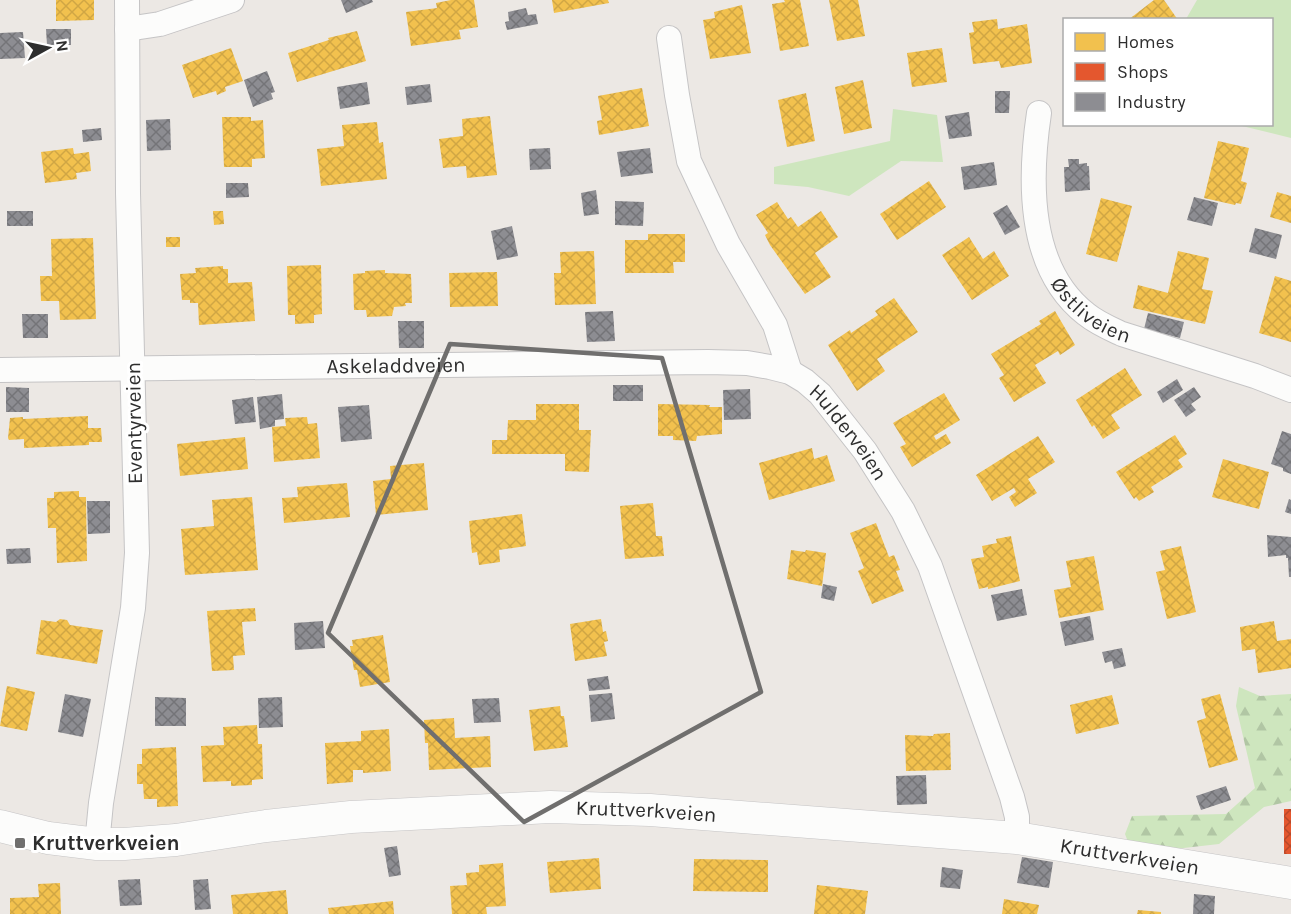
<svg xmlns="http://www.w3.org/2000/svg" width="1291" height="914" viewBox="0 0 1291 914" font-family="Karla,sans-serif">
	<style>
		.green { fill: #cee6be }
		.forest { fill: url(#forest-firs) }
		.homes { fill: url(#homes-cross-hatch) }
		.shops { fill: url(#shops-cross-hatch) }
		.industry { fill: url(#industry-cross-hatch) }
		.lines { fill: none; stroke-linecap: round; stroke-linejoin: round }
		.minor-casing { stroke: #c5c4c5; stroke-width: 26 }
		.tertiary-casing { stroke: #c5c4c5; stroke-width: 33 }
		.minor { stroke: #fcfcfb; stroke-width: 24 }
		.tertiary { stroke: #fcfcfb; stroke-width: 32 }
		.marked { fill: none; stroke: #706f6e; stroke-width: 4.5; stroke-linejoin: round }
		.poi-dot { fill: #706f6e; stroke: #fff; stroke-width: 2 }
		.labels { text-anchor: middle; stroke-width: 6; stroke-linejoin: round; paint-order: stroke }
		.street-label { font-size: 21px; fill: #2e2e2e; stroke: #fff }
		.poi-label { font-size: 21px; font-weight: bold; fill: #2e2e2e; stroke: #fff; text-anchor: start }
	</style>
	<defs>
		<pattern id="forest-firs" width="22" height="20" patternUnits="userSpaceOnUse" patternTransform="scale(1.5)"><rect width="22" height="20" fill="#cee6be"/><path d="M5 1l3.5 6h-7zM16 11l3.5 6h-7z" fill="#b1c6a4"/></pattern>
		<pattern id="homes-cross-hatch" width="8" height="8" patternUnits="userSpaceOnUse" patternTransform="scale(1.5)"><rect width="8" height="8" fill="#f2c14e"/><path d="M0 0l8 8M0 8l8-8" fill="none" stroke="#d0a644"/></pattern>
		<pattern id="shops-cross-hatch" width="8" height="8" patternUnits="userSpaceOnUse" patternTransform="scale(1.5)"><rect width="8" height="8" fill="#e4572e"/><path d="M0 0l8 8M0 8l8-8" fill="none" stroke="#b94828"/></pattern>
		<pattern id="industry-cross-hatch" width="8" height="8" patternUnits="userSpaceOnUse" patternTransform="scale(1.5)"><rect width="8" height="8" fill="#8d8d92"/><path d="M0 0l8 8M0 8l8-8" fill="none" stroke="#747478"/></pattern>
	</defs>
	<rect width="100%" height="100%" fill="#ece8e4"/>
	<g class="green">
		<polygon points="1197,0 1291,0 1291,138 1238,125 1272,124 1272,20 1186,19"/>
		<polygon points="893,109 937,115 943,162 901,161 849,196 808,187 774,184 774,167 890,141"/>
	</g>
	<polygon class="forest" points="1239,687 1260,696 1291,694 1291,801 1264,807 1219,844 1166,850 1130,847 1125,834 1132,816 1226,814 1255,788 1236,706"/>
	<g class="homes">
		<polygon points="56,0 94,0 94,20 56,21"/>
		<polygon points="451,0 474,0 478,27 459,30 461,39 411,46 406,12 437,8 436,3"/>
		<polygon points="552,0 608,0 609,3 554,13"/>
		<polygon points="784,0 800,0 809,46 780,51 772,4 785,2"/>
		<polygon points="829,0 858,0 865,36 837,41"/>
		<polygon points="1154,0 1164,0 1178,20 1128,20"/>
		<polygon points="742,5 751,53 710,59 703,20 715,18 714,12"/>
		<polygon points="997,19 998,29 1027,24 1032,63 1001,68 999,61 973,64 969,33 974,32 972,22"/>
		<polygon points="357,31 366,61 297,82 288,53 329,40 328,38"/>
		<polygon points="231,48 243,81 225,87 226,91 217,95 216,91 193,98 182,65"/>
		<polygon points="942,48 947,82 912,87 907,53"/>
		<polygon points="863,80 872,128 844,134 835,87"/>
		<polygon points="642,88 649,126 599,135 597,121 602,120 598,96"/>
		<polygon points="806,93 815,141 787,147 778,100"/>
		<polygon points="490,116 497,175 467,178 466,166 443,168 439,139 463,136 462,119"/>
		<polygon points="222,117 251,117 251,121 263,120 265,158 252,159 252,167 224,167"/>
		<polygon points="377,122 379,143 383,142 387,179 321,186 317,149 344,146 342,125"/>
		<polygon points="1218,141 1249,148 1241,181 1247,183 1241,204 1236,203 1235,205 1204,198"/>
		<polygon points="73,148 74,154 89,152 91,171 76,173 77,179 45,183 41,152"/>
		<polygon points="929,181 946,207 897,240 880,214"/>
		<polygon points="1277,192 1291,196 1291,223 1270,217"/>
		<polygon points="1101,198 1132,206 1117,262 1086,254"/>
		<polygon points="777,202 788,219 791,217 798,227 821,211 838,237 815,253 831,277 805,294 770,245 765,235 768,233 756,215"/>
		<polygon points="213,211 223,211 224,224 214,225"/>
		<polygon points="648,234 685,234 685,262 673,262 674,273 625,273 625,240 648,240"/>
		<rect x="166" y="237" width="14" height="10"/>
		<polygon points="969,237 983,259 994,251 1009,276 972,300 942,255"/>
		<polygon points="93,238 96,319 60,320 59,301 41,301 40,276 52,276 51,239"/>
		<polygon points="594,251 596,304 555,305 554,273 561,273 560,252"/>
		<polygon points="1178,251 1209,258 1202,289 1213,291 1205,324 1133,308 1138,285 1168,293"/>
		<polygon points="321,265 322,314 314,315 314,323 295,324 295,315 288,315 287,266"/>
		<polygon points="223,266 223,269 228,269 228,283 252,282 255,321 199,325 198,303 190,303 190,300 182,300 180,274 196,273 195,268"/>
		<polygon points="385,270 385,273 411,274 412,303 405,303 406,306 394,307 392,316 367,317 366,310 354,310 353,274 365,273 365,271"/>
		<polygon points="497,272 498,306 450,307 449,273"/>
		<polygon points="1275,276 1291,281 1291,342 1259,333"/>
		<polygon points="894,298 918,332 877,359 885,371 857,391 828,345 850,330 851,333 878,315 875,311"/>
		<polygon points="1055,311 1075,345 1060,355 1058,351 1035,365 1046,383 1014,402 999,378 1004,375 991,354 1041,324 1039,321"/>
		<polygon points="1125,368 1142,395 1111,415 1120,428 1103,439 1094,425 1092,427 1076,400"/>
		<polygon points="944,393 960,420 934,436 936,440 946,434 951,443 912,467 900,447 906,444 893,423"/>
		<polygon points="536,404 579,404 579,430 591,430 589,472 565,471 565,454 492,454 492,440 507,440 508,420 536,420"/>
		<polygon points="658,404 710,405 709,407 722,407 722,434 697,436 696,441 673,440 673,436 658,436"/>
		<polygon points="88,416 88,428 101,428 102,442 89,442 89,445 24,448 24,439 9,440 8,438 10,418 23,417 23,419"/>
		<polygon points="307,417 308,424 317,423 320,458 274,462 272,427 286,426 285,418"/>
		<polygon points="1175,435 1187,454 1178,460 1183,467 1151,487 1154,492 1139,501 1136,497 1134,499 1116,472"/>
		<polygon points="1038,436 1055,462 1028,479 1037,493 1015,507 1009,497 1016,492 1014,488 992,501 976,475"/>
		<polygon points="245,437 248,469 180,476 177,444"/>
		<polygon points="812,448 814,459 827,455 835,481 769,500 759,463"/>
		<polygon points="1223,459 1269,472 1259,509 1212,497"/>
		<polygon points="424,463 428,510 376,515 373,481 391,479 390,466"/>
		<polygon points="347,483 350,517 284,523 282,498 298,497 297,487"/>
		<polygon points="79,491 79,497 86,497 87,561 57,563 56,528 48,528 47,498 54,498 54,492"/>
		<polygon points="252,497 258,570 185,575 181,529 214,526 212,500"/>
		<polygon points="653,503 656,536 662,536 664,556 625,559 620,506"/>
		<polygon points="522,514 526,546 499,550 500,562 479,565 477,552 472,553 469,521"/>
		<polygon points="876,523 889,557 894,555 900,570 896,571 904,591 872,604 858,571 864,568 850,533"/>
		<polygon points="1011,536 1020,581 988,589 988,587 979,589 971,559 984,557 982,546 997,543 996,539"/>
		<polygon points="1181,546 1196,612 1167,619 1156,572 1165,570 1160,551"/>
		<polygon points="791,550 805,552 806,550 826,553 822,586 787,579"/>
		<polygon points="1094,556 1104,610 1059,618 1054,590 1071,587 1066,561"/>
		<polygon points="255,608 256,621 242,622 245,655 233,656 234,670 212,671 207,611"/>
		<polygon points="60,619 67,620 70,625 103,630 97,664 36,654 41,620 56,622"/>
		<polygon points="601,619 603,632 606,631 608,641 604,642 607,656 575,661 570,624"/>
		<polygon points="1274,621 1277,641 1291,639 1291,668 1258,673 1255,649 1242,651 1240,627"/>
		<polygon points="383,635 390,682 360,687 357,670 354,670 350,646 353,646 352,640"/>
		<polygon points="7,686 35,692 27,731 0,726"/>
		<polygon points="1220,694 1238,760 1209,768 1197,721 1206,718 1201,699"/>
		<polygon points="1112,695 1119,724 1076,734 1070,705"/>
		<polygon points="560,706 561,716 564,716 568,747 534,751 529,710"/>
		<polygon points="454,718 455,738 490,736 491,767 429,770 428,743 425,743 424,720"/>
		<polygon points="257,725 258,744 262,744 263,779 252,780 252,785 231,786 231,781 203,782 201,746 224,745 223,727"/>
		<polygon points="389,729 391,771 363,773 363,770 353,770 353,782 327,784 325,743 361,741 361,731"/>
		<polygon points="950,733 951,770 906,771 905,735 933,736 934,734"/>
		<polygon points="176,747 178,806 157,807 157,799 144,799 143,784 137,784 137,764 142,764 142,749"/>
		<polygon points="599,858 601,889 550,893 547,862"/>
		<polygon points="694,859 768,860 768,892 693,891"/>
		<polygon points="503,863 506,906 486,907 487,914 452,914 450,886 467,885 466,873 479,872 479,865"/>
		<polygon points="60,883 61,914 10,914 10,898 39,897 38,884"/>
		<polygon points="817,885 868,891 865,914 814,914"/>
		<polygon points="286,890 288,914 233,914 231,895"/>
		<polygon points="1004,899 1039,905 1037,914 1002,914"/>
		<polygon points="393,901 394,914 329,914 328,908"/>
		<polygon points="1138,910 1161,912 1161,914 1137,914"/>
	</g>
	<rect class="shops" x="1284" y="809" width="7" height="45"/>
	<g class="industry">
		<polygon points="341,0 372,0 373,2 346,13"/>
		<polygon points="526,8 528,15 536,14 538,24 507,30 505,22 509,21 508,12"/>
		<polygon points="46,29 71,29 71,45 47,45"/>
		<polygon points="23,32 25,58 0,59 0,33"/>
		<polygon points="267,71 275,92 271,93 273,99 253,107 244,80"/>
		<polygon points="367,82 370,104 340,109 337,87"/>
		<polygon points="430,84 432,102 407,105 405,87"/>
		<polygon points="995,91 1010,91 1009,113 995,113"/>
		<polygon points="969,112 972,136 949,139 945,116"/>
		<polygon points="170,119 171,150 147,151 146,120"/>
		<polygon points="101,128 102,140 83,142 82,130"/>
		<polygon points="550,148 551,169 530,170 529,149"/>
		<polygon points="650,148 653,173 621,177 617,152"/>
		<polygon points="1068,159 1079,159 1079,164 1087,163 1087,166 1089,166 1090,190 1065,192 1064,167 1069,167"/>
		<polygon points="994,162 997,185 964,190 961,167"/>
		<polygon points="226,183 248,183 249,197 226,198"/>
		<polygon points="596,190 599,214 584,216 581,193"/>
		<polygon points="1194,197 1218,203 1212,226 1187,220"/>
		<polygon points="615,201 644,202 643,226 615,225"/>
		<polygon points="1007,205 1020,227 1005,235 993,213"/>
		<rect x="7" y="211" width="26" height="15"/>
		<polygon points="512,226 518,256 497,260 491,231"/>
		<polygon points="1255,228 1282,235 1276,259 1249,252"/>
		<polygon points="613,311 615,341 587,342 585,312"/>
		<polygon points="1148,313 1184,322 1180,338 1144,329"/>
		<polygon points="22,314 48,314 48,338 23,338"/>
		<polygon points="398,321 424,321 424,348 399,348"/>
		<polygon points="1177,379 1183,390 1163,403 1157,392"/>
		<rect x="613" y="385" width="30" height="16"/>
		<polygon points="6,387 29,388 29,412 6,412"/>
		<polygon points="1194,387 1201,397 1191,404 1196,410 1186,417 1174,400"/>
		<polygon points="750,389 751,419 724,420 723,390"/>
		<polygon points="282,394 284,419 275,420 275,426 260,429 257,397"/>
		<polygon points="253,397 256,422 235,424 232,400"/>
		<polygon points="369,405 372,439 341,442 338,407"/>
		<polygon points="1282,431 1291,434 1291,474 1283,471 1283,468 1271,464"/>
		<polygon points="1289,499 1291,500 1291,514 1285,512"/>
		<polygon points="87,501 110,501 110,533 88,534"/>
		<polygon points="1267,535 1291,537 1291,577 1289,577 1288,558 1286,558 1286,555 1268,557"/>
		<polygon points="30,548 31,563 7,564 6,549"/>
		<polygon points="823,584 837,587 834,601 821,598"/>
		<polygon points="1022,589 1027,615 997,621 991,595"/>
		<polygon points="1090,616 1094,640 1065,646 1060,622"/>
		<polygon points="323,621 325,648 295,650 294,623"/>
		<polygon points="1122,648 1126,666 1114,669 1112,661 1105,663 1102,652"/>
		<polygon points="608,676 610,689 589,691 587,679"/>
		<polygon points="612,693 615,719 591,722 589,695"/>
		<polygon points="65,694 91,699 83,737 58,732"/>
		<polygon points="155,697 186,698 186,726 155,726"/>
		<polygon points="282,697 283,727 259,728 258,698"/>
		<polygon points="499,698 501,722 474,723 472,699"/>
		<polygon points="926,775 927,804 897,805 896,776"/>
		<polygon points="1226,786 1231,800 1201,810 1196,796"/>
		<polygon points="397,846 401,875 389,877 384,848"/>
		<polygon points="1022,857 1053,862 1049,888 1017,883"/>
		<polygon points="942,867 963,870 960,889 940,887"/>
		<polygon points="140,879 142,905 120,906 118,880"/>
		<polygon points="208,879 211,909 195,910 193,880"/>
		<polygon points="1194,894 1215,896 1214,914 1193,914"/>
	</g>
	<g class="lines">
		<g class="minor-casing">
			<g id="minor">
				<polyline points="127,29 160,24 232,0"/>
				<polyline points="669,38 677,95 689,161 728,244 775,325 790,372"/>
				<path id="s1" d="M1039 113C1029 180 1027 268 1086 314 1097 323 1109 328 1122 334L1255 376 1291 390"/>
				<path id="s2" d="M0 370 708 362 747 363 770 367 790 372 805 381 820 394 865 451 903 511 930 566 1012 797 1017 817V838"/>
				<polyline points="97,844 101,803 133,608 137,553 128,193 127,0"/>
			</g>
		</g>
		<g class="tertiary-casing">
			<g id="tertiary">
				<path id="s3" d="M0 826 48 838 97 844H124L176 840 266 826 351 817 550 807 650 810 1017 838 1291 883"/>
			</g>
		</g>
		<use href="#minor" class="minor"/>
		<use href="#tertiary" class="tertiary"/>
	</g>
	<path class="marked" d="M450 344 662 358 761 692 524 822 328 633Z"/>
	<rect class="poi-dot" x="14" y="837" width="12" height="12" rx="3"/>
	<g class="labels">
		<g class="street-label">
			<text dy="7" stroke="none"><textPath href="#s1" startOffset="218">Østliveien</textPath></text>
			<text dy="7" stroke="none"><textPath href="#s2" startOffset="396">Askeladdveien</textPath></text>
			<text transform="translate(134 423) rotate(-91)" y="7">Eventyrveien</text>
			<text dy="7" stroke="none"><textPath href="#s2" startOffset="876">Hulderveien</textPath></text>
			<text dy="7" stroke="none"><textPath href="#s3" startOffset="650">Kruttverkveien</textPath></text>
			<text dy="7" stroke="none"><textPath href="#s3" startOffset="1136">Kruttverkveien</textPath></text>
		</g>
		<g class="poi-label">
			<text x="32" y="850">Kruttverkveien</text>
		</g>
	</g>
	<rect x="1063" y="18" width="210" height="108" fill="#ffffff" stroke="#ababab" stroke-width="1.5"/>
	<rect x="1075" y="33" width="30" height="18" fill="#f2c14e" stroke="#ababab" stroke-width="1.5"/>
	<text x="1117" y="48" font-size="18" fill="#2e2e2e">Homes</text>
	<rect x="1075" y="63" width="30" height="18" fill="#e4572e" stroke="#ababab" stroke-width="1.5"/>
	<text x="1117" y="78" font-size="18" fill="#2e2e2e">Shops</text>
	<rect x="1075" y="93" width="30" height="18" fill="#8d8d92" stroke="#ababab" stroke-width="1.5"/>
	<text x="1117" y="108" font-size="18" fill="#2e2e2e">Industry</text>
	<g transform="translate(48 48) rotate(82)" stroke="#ffffff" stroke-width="4.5" paint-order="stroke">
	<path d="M0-4.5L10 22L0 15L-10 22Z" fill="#2e2e2e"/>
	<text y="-9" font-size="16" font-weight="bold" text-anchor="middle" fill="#2e2e2e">N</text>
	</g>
</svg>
